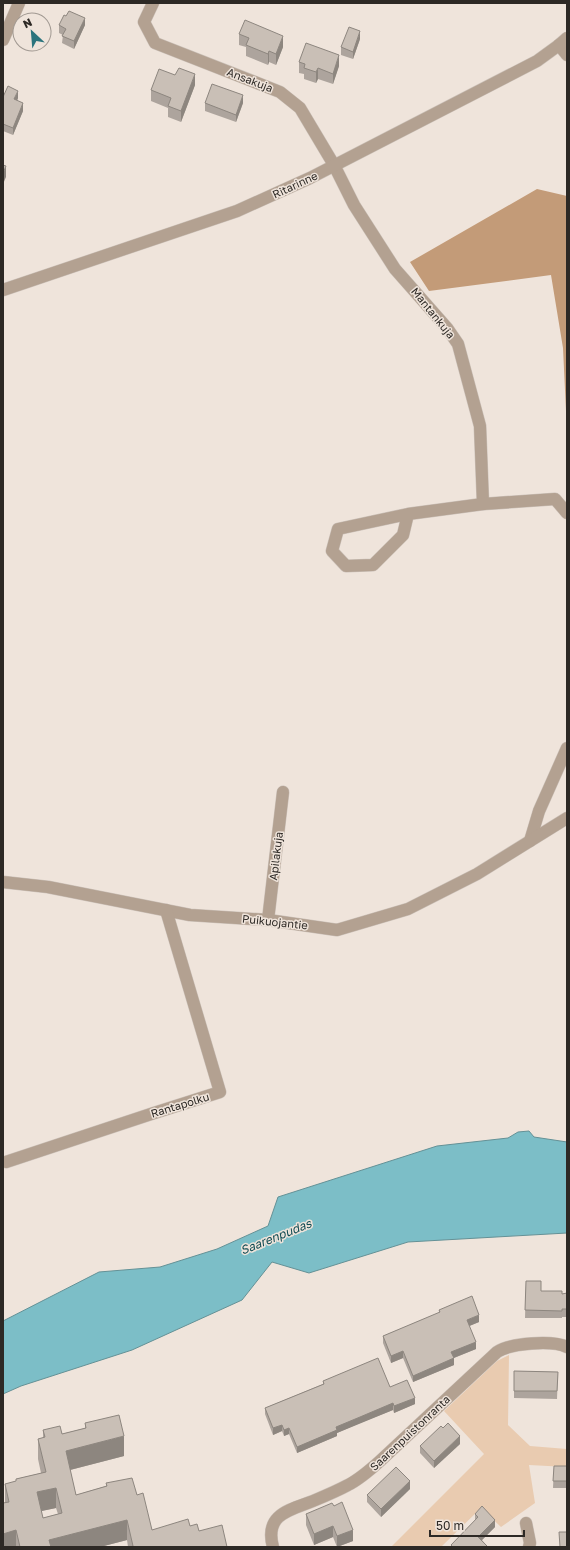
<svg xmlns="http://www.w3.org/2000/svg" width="570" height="1550" viewBox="0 0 570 1550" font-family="'Golos Text',sans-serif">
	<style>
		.green { fill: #e9cbb0 }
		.forest { fill: #c39b78 }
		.water { fill: #7cbec7; stroke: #649196 }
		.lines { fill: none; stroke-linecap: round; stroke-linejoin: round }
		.minor-casing { stroke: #ccc2ba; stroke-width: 13 }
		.minor { stroke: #b3a191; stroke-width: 12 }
		.wall { fill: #ada49d; fill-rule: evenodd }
		.shaded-wall { fill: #8d867f }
		.building { fill: #c9bfb6; stroke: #8d867f; fill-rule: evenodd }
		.labels { text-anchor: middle; stroke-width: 3; stroke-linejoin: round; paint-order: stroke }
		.street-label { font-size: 11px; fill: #2d2925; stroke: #efe4db }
		.water-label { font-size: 12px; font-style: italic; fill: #0e4a52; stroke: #efe4db }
	</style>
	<rect width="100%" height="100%" fill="#efe4db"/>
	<polygon class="green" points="509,1355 508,1425 530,1446 567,1449 567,1467 529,1465 535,1503 501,1527 481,1508 441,1547 391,1547 484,1454 444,1411 497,1361"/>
	<polygon class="forest" points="537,189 567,196 567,432 563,348 551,275 429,291 410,262"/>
	<polygon class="water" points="529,1131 534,1137 567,1142 567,1233 408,1242 309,1273 272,1262 242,1300 132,1350 21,1386 3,1394 3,1321 99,1272 160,1267 217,1249 268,1226 278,1197 437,1146 508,1138 518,1132"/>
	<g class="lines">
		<g class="minor-casing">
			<g id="minor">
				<polyline points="153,3 144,22 155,43 280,92 300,108 334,165 354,205 395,269 447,328 458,344 480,426 483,504"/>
				<polyline points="3,40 19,3"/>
				<polyline points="559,45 567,55"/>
				<polyline points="3,290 237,211 310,178 537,61 559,45 567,38"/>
				<polyline points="408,514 403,535 373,565 346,566 332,551 338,529 408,514 483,504 555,499 567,513"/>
				<polyline points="530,841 539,811 567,748"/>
				<polyline points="3,882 48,887 190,915 268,920 337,930 408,909 477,874 567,818"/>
				<polyline points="268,920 283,792"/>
				<polyline points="6,1162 151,1114 220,1092 166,910"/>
				<polyline points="526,1523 530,1543 529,1547"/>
				<path d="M273 1547C264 1514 290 1510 313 1501 325 1496 337 1491 348 1485 360 1479 370 1470 380 1461L497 1352C511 1343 552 1340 567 1347"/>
			</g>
		</g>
		<use href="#minor" class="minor"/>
	</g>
	<g class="wall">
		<polygon points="59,25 85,25 74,49 62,43 63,35 59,33"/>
		<polygon points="239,34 283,47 276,65 269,62 268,65 246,56 246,47 239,45"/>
		<polygon points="360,39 353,59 341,55 341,47"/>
		<polygon points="299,62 339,66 333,84 318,79 316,83 304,79 304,74 299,73"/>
		<polygon points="175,75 195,85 181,122 168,117 168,108 151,101 151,90"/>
		<polygon points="3,97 18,98 17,101 23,111 13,135 3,131"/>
		<polygon points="205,103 243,103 236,122 205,111"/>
		<polygon points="526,1281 541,1291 562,1294 567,1293 567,1317 562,1317 562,1318 525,1318"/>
		<polygon points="439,1310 479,1322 469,1326 476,1349 454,1358 454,1365 413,1382 403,1358 391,1363 383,1343 383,1336 439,1313"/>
		<polygon points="514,1371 558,1372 557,1399 514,1398"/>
		<polygon points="323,1381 390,1387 415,1404 394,1413 393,1410 360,1423 337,1433 337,1436 297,1453 289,1434 284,1436 282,1431 273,1435 265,1414 265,1408 323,1384"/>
		<path d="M85 1423 124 1456 70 1470 76 1495 106 1486V1483L137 1495 152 1530 190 1526 227 1547H128L127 1540 100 1547H3L5 1503V1484L16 1482V1479L41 1473 38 1459V1439L43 1438V1430L62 1434 85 1428ZM56 1508 58 1514 43 1518 41 1511Z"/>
		<polygon points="460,1444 434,1468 420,1453 420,1446"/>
		<polygon points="554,1466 567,1466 567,1488 553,1488"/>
		<polygon points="410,1489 381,1517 367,1502 367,1495"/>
		<polygon points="334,1506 353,1541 337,1547 333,1537 314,1545 306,1525 306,1514"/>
		<polygon points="475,1514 495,1527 482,1540 488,1547 451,1547 451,1545 475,1521"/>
	</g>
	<g class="shaded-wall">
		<polygon points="85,18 85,25 74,49 74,41"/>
		<polygon points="360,31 360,39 353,59 353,52"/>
		<polygon points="283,36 283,47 276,65 276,54"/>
		<polygon points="269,51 269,62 268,65 268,54"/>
		<polygon points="339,55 339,66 333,84 333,74"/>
		<polygon points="318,68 318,79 316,83 316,72"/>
		<polygon points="195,74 195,85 181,122 181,111"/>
		<polygon points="18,91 18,98 14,107 14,99"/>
		<polygon points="243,95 243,103 236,122 236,115"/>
		<polygon points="23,103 23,111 13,135 13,128"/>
		<polygon points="6,166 6,177 3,184 3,173"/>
		<polygon points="479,1315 479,1322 467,1327 467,1320"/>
		<polygon points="476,1342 476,1349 451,1359 451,1352"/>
		<polygon points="403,1351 403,1358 391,1363 391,1356"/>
		<polygon points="454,1358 454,1365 413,1382 413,1376"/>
		<polygon points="415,1398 415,1404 394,1413 394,1406"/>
		<polygon points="393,1403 393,1410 337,1433 337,1436 297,1453 297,1447 336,1427"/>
		<polygon points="282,1425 282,1431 273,1435 273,1428"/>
		<polygon points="289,1428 289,1434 284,1436 284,1430"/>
		<polygon points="124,1436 124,1456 66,1471 66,1451"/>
		<polygon points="460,1436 460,1444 434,1468 434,1461"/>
		<polygon points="410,1481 410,1489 381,1517 381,1509"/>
		<polygon points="56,1488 56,1508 37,1512 37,1492"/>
		<polygon points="127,1520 127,1540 100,1547 49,1547 49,1540"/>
		<polygon points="495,1520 495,1527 478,1544 478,1537"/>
		<polygon points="333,1526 333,1537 314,1545 314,1534"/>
		<polygon points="16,1530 16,1547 3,1547 3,1534"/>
		<polygon points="353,1530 353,1541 337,1547 337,1536"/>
	</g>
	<g class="building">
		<polygon points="69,11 85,18 74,41 62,36 66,29 59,25 64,15 66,16"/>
		<polygon points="245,20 283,36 276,54 269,51 268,54 246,45 249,38 239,34"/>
		<polygon points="349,27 360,31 353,52 341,47"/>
		<polygon points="306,43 339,55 333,74 318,68 316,72 304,68 305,64 299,62"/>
		<polygon points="179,68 195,74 181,111 168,106 171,98 151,90 159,69 175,75"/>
		<polygon points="212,84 243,95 236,115 205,103"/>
		<polygon points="8,86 18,91 14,99 23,103 13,128 3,124 3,97"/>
		<polygon points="3,165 6,166 3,173"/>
		<polygon points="526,1281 541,1281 541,1291 562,1291 562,1294 567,1293 567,1309 562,1309 562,1311 525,1310"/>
		<polygon points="472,1296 479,1315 467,1320 476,1342 451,1352 454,1358 413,1376 403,1351 391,1356 383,1336 440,1312 439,1310"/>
		<polygon points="378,1358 390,1387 407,1380 415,1398 394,1406 393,1403 360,1417 336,1427 337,1430 297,1447 289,1428 284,1430 282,1425 273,1428 265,1408 324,1384 323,1381"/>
		<polygon points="514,1371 558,1372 557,1391 514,1391"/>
		<path d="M119 1415 124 1436 66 1451 76 1495 107 1486 106 1483 132 1478 137 1495 143 1493 152 1530 188 1519 190 1526 197 1524 199 1531 222 1525 227 1547H131L133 1546 127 1520 49 1540 51 1547H20L16 1530 3 1534V1503L9 1502 5 1484 16 1481V1479L46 1472 38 1439 45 1437 43 1430 60 1426 62 1434 86 1428 85 1423ZM56 1488 62 1513 43 1518 37 1492Z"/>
		<polygon points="448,1423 460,1436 434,1461 420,1446 441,1426 443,1428"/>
		<polygon points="554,1466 567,1466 567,1481 553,1481"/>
		<polygon points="396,1467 410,1481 381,1509 367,1495"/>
		<polygon points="342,1502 353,1530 337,1536 333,1526 314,1534 306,1514 332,1503 334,1506"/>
		<polygon points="482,1506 495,1520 478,1537 488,1547 453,1547 451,1545 478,1517 475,1514"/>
		<polygon points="559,1532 567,1532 567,1547 560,1547"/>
	</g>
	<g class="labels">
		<g class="street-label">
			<text transform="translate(250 80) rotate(21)" y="4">Ansakuja</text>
			<text transform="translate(295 185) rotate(-25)" y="4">Ritarinne</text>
			<text transform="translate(433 313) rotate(51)" y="4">Mantankuja</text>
			<text transform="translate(276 856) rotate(-83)" y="4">Apilakuja</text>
			<text transform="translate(275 922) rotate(6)" y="4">Puikuojantie</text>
			<text transform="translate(180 1105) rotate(-17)" y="4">Rantapolku</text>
			<text transform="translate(410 1433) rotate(-43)" y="4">Saarenpuistonranta</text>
		</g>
		<g class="water-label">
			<text transform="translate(276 1237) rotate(-22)" y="4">Saarenpudas</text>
		</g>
	</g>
	<rect width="570" height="1550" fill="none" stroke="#2d2925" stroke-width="8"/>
	<g transform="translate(32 32) rotate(334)"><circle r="19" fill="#efe4db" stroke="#a19992"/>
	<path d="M0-3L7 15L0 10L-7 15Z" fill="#2b747d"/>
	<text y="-6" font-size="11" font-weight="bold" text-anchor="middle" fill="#2d2925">N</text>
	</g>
	<path d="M430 1530v6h94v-6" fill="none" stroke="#2d2925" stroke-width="2"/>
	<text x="436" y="1530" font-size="12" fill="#2d2925" stroke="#efe4db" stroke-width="3" paint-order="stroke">50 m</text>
</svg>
